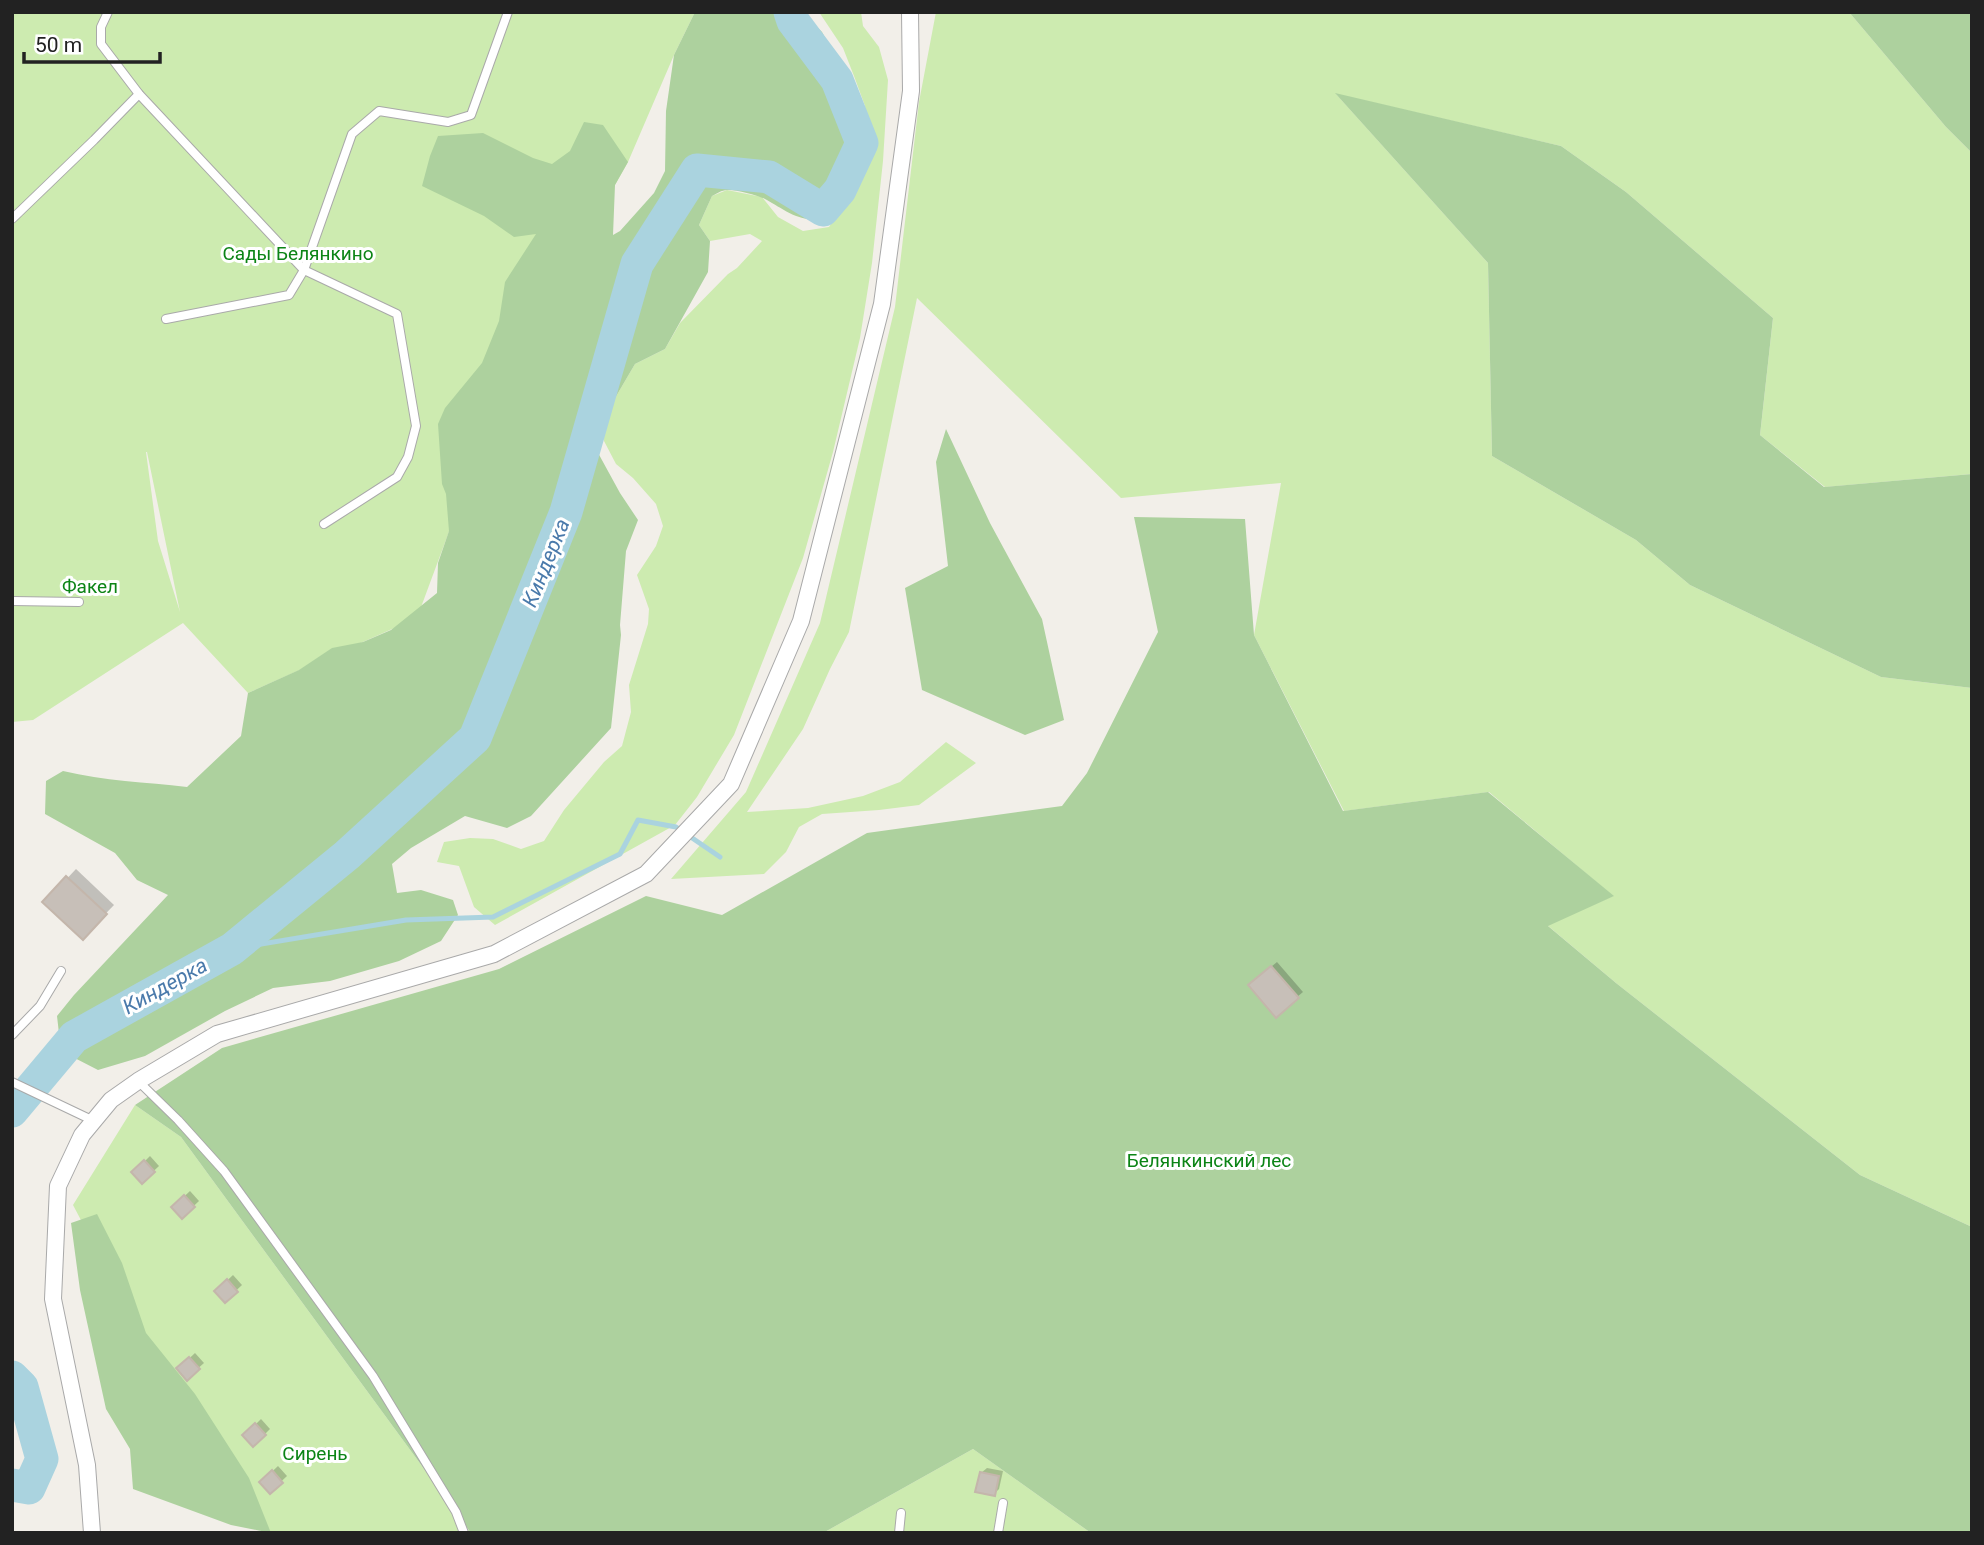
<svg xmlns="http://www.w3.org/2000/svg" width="1984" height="1545" viewBox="0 0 1984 1545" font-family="Roboto,sans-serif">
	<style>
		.grass { fill: #cdebb0; fill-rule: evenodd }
		.forest { fill: #add19e }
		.shadow { fill: #0003 }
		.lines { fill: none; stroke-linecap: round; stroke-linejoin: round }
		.stream { stroke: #aad3df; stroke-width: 5 }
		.river { stroke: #aad3df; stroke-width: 33 }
		.building { fill: #c7bfb8; stroke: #c4b6ab; stroke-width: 2 }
		.lane-casing { stroke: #a9a9a9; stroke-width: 10 }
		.street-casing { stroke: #a9a9a9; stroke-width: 18 }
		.lane { stroke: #fff; stroke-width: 8 }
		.street { stroke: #fff; stroke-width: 16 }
		.labels { text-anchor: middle; stroke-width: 6; stroke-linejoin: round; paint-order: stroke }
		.park-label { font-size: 19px; fill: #0c8416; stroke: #fff }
		.water-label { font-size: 21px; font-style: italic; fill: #4a7aab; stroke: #fff }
	</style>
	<rect width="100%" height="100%" fill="#f2efe9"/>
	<g class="grass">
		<path d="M12 12H695L674 55 628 162 507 375 417 618 248 693 183 623 33 720 12 722ZM146 452H147L180 612 158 541Z"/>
		<polygon points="819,12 861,12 863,26 879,47 888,80 883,161 872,263 860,338 833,452 803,558 734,735 697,797 675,825 495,925 474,907 459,866 437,862 444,842 470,838 493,839 521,849 544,841 564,810 604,762 622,746 631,712 629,685 648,624 649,609 637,575 656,546 663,526 656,504 633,478 616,464 604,441 604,426 611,405 635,364 665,349 680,323 728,274 737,268 762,241 750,234 710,241 699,225 712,196 727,190 762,197 778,217 803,231 829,227 847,199 869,155 865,106 854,76 843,48"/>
		<polygon points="936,12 1849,12 1946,127 1972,153 1972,474 1825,487 1760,435 1773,318 1626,192 1561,146 1336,94 1488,263 1492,456 1636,540 1690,585 1881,677 1972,688 1972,1227 1860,1175 1616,983 1547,925 1613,896 1489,792 1344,811 1254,635 1281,483 1121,498 917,298 849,632 830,669 803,729 747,812 808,808 863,796 900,782 946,742 976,763 919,805 879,810 822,814 799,827 786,852 764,874 671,879 746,792 820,623 895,307 919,102"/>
		<polygon points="135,1105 181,1137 471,1533 264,1533 226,1453 149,1349 73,1205"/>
		<polygon points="973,1449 1091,1533 823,1533"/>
	</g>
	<g class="forest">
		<path d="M695 12H802L822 32 852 90 868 145C858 165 844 203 825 215 805 228 781 207 765 199 758 195 734 189 727 190 722 190 716 194 712 196L699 225 710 241 708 272 665 349 635 364 611 405 597 451 620 493 638 520 626 551 620 625 621 635 611 728 531 816 507 828 465 816 411 848 392 864 397 893 421 890 453 900 458 915 441 941 399 961 330 981 273 988 225 1011 145 1056 98 1070 61 1051 57 1016 74 995 168 895 137 880 115 853 45 814 46 781 63 771C104 781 146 782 187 787L241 736 248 693 299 670 332 648 363 642 391 630 437 593 438 563 449 531 446 494 442 484 438 424 445 408 482 363 499 321 505 282 536 234 514 237 484 216 422 186 430 156 438 136 483 133 533 158 552 164 570 151 584 122 603 125 628 162 615 185 613 235 620 231 654 193 665 171 666 111 674 55Z"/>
		<polygon points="1849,12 1972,12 1972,153 1946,127"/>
		<polygon points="1335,93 1561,146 1626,192 1773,318 1760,435 1824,487 1972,474 1972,688 1881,677 1690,585 1636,540 1492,456 1488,263"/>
		<polygon points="946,429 990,523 1042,619 1064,720 1025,735 922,690 905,588 948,566 936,462"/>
		<polygon points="1134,517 1245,519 1254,635 1343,811 1488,792 1614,896 1548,926 1616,983 1860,1175 1972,1227 1972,1533 1091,1533 973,1449 823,1533 471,1533 181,1137 135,1105 222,1048 499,969 646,896 722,915 867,833 1062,806 1087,773 1158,632"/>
		<polygon points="97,1214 122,1263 146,1333 195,1394 249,1478 271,1533 231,1525 133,1489 130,1449 106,1409 80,1290 71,1223"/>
	</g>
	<g class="shadow">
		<polygon points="76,869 114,905 83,937 45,902"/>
		<polygon points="1277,962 1303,992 1297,997 1255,980"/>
		<polygon points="150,1156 159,1166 143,1181 134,1172"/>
		<polygon points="190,1191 199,1201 182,1217 173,1207"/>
		<polygon points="233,1275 242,1285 225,1301 216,1291"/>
		<polygon points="195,1353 204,1363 187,1378 179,1368"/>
		<polygon points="261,1419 270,1429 254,1445 245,1435"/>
		<polygon points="278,1466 287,1476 270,1492 261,1482"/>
		<polygon points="987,1468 1003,1471 999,1489 994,1494 981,1473"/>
	</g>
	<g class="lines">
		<polyline class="stream" points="232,949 406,920 493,917 620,854 638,820 676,827 720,857"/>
		<g class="river">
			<polyline points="12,1111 74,1037 232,949 347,855 475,738 566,512 637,264 697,170 769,177 823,210 840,190 862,143 837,80 793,21 790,12"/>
			<polyline points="12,1377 22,1387 42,1459 29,1488 12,1485"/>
		</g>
	</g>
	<g class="building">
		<polygon points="66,876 107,914 83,940 42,902"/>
		<polygon points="1271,966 1299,998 1276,1018 1248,985"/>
		<polygon points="144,1160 155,1172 142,1184 131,1172"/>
		<polygon points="184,1195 195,1207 182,1219 171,1207"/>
		<polygon points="227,1279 238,1292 225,1303 214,1291"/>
		<polygon points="189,1357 200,1369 187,1381 176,1368"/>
		<polygon points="255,1423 266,1435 253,1447 242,1435"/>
		<polygon points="272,1470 283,1483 270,1494 259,1482"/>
		<polygon points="980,1472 999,1476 995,1496 975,1492"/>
	</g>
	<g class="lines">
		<g class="lane-casing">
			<g id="lane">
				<polyline points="108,12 101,27 101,44 139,94 304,270 397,314 416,426 408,457 397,477 324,524"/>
				<polyline points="12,219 94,140 139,94"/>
				<polyline points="166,319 289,295 304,270 352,134 379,111 448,122 471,115 508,12"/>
				<polyline points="12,601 79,602"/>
				<polyline points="12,1035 40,1006 61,971"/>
				<polyline points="138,1081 178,1120 224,1171 373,1376 456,1512 464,1533"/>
				<polyline points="12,1082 94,1121"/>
				<polyline points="899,1533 901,1513"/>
				<polyline points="998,1533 1003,1503"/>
			</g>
		</g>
		<g class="street-casing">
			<polyline id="street" points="92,1533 87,1465 53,1299 58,1186 82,1135 111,1100 138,1081 217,1034 494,954 646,874 731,784 801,621 882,304 911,91 910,12"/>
		</g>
		<use href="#lane" class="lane"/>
		<use href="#street" class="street"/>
	</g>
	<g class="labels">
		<g class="park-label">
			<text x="298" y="260">Сады Белянкино</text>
			<text x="90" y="593">Факел</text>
			<text x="1209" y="1167">Белянкинский лес</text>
			<text x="315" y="1460">Сирень</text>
		</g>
		<g class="water-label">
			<text transform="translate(546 563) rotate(-68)" y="7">Киндерка</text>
			<text transform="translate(165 986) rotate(-29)" y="7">Киндерка</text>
		</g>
	</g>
	<rect width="1984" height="1545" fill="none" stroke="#222222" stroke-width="28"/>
	<path d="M24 52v10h136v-10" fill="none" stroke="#222222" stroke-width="3.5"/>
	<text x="35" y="52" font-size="21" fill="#222222" stroke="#ffffff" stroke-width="5" paint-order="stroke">50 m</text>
</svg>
